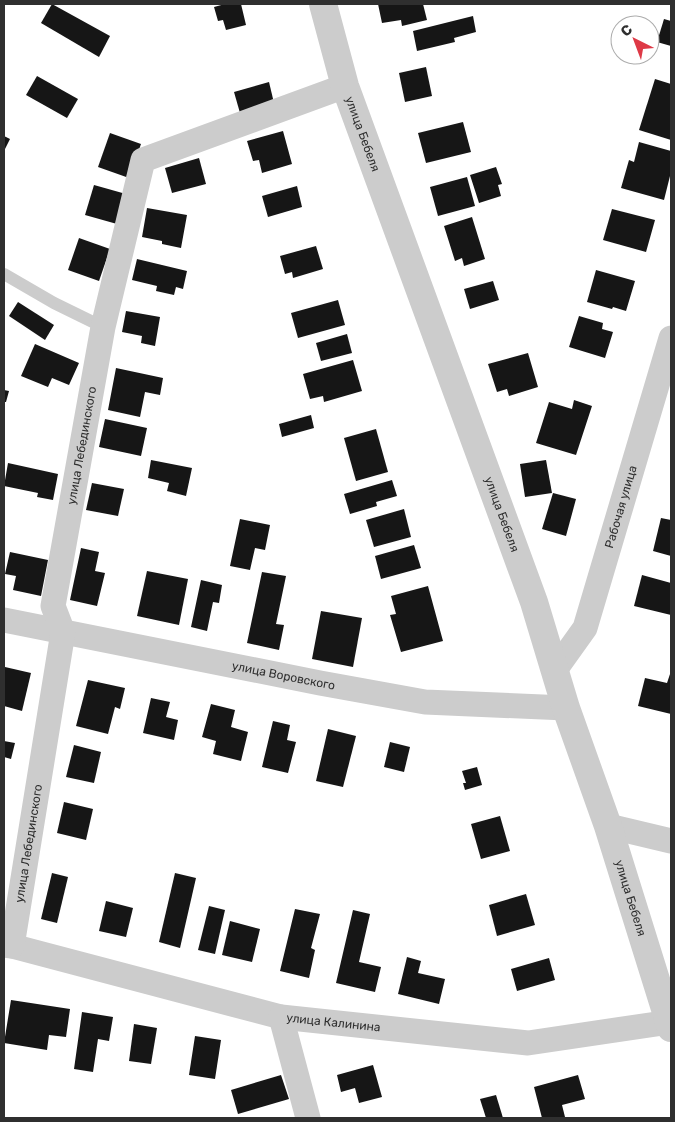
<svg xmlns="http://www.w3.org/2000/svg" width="675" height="1122" viewBox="0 0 675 1122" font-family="Rubik,sans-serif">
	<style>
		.building { fill: #161616 }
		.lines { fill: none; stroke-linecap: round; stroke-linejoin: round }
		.service { stroke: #ccc; stroke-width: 12 }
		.minor { stroke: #ccc; stroke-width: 25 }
		.tertiary { stroke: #ccc; stroke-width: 28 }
		.labels { text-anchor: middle; stroke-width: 5; stroke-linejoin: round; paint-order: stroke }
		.street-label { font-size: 12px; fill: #2f2f2f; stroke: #fff }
	</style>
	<rect width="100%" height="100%" fill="#fff"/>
	<g class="building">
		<polygon points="52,4 110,36 99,57 41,23"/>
		<polygon points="225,4 241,4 246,25 226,30 223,20 218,21 214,7"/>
		<polygon points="378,4 423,4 427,20 402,26 401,20 382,23"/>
		<polygon points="473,16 476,32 454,38 455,42 417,51 413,31"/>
		<polygon points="664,19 671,21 671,46 657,42"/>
		<polygon points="426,67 432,96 405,102 399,73"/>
		<polygon points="37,76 78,99 67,118 26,95"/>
		<polygon points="655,79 671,84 671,140 639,130"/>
		<polygon points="269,82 274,103 240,113 234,92"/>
		<polygon points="463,122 471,152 426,163 418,133"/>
		<polygon points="283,131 292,164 262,173 259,160 253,161 247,141"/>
		<polygon points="110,133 141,144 129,178 98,167"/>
		<polygon points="4,136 10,139 4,151"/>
		<polygon points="639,142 671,151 671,172 664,200 621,188 629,160 634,162"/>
		<polygon points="199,158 206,184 172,193 165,168"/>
		<polygon points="496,167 502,184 498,185 501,196 479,203 470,175"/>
		<polygon points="467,177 475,206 438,216 430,187"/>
		<polygon points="94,185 126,194 117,224 85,215"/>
		<polygon points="297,186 302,207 268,217 262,196"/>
		<polygon points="147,208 187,215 181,248 162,244 162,241 142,237"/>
		<polygon points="612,209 655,220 646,252 603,240"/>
		<polygon points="472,217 485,259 464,266 462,258 455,261 444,226"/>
		<polygon points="79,238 110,249 99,281 68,270"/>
		<polygon points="316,246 323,269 293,278 292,272 285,274 280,256"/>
		<polygon points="137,259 187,271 183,289 176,287 174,295 156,291 157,286 132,280"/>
		<polygon points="596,270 635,281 626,311 613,307 612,309 587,302"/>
		<polygon points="493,281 499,300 470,309 464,289"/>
		<polygon points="338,300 345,325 298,338 291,313"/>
		<polygon points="18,302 54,325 45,340 9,316"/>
		<polygon points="126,311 160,317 155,346 141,343 142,336 122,332"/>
		<polygon points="579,316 603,323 602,329 613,332 605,358 569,347"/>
		<polygon points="347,334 352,353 321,361 316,343"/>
		<polygon points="35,344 79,363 69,385 52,378 48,387 21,376"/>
		<polygon points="528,353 538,387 509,396 507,389 497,392 488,364"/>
		<polygon points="353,360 362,391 324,402 323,396 310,399 303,374"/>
		<polygon points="116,368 163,378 160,395 145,392 140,417 108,410"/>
		<polygon points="4,390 9,391 6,402 4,402"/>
		<polygon points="574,400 592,406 576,455 536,443 549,402 572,409"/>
		<polygon points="311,415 314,428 282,437 279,424"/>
		<polygon points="105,419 147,428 141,456 99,447"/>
		<polygon points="376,429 388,472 356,481 344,438"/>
		<polygon points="151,460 192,468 186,496 167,491 169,483 148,478"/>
		<polygon points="546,460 552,493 525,497 520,464"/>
		<polygon points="8,463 58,474 53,500 37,497 38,493 4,486"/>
		<polygon points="392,480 397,496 376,502 377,506 350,514 344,494"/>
		<polygon points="92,483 124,489 118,516 86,510"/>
		<polygon points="553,493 576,499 566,536 542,529"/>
		<polygon points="404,509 411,537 374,547 366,520"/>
		<polygon points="661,518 671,520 671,556 653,551"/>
		<polygon points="240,519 270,525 265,550 255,548 250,570 230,566"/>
		<polygon points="414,545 421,568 381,579 375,556"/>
		<polygon points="81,548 99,552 95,571 105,573 97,606 70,600"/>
		<polygon points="10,552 48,560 41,596 13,590 16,576 5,574"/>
		<polygon points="147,571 188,579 179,625 137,616"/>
		<polygon points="262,572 286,576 276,624 284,625 279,650 247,643"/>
		<polygon points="642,575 671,583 671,615 634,606"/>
		<polygon points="201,580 222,585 219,603 213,602 207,631 191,627"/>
		<polygon points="428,586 443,641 401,652 390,615 396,614 391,596"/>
		<polygon points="321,611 362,618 353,667 312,659"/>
		<polygon points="5,667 31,673 22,711 4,706 4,672"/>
		<polygon points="671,671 671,714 638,706 645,678 667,683"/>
		<polygon points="88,680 125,688 120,709 115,707 108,734 76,726"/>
		<polygon points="151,698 170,702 166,717 178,720 174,740 143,733"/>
		<polygon points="211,704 235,710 231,727 248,732 241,761 213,754 216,741 202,737"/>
		<polygon points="273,721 290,725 287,740 296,742 288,773 262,767"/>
		<polygon points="328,729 356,736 343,787 316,781"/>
		<polygon points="4,741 15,743 11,759 4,757"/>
		<polygon points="390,742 410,747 404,772 384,767"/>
		<polygon points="74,745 101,752 94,783 66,777"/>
		<polygon points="477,767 482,785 465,790 463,783 466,783 462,771"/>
		<polygon points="64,802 93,809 86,840 57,833"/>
		<polygon points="500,816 510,851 481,859 471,824"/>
		<polygon points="52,873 68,877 57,923 41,919"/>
		<polygon points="175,873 196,878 180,948 159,942"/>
		<polygon points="526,894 535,925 497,936 489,905"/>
		<polygon points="106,901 133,908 126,937 99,931"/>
		<polygon points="209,906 225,910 215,954 198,950"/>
		<polygon points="295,909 320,914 311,948 315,950 309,978 280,971"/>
		<polygon points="353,910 370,914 359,962 381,967 375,992 336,983"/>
		<polygon points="230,921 260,929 252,962 222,955"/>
		<polygon points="407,957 421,961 418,973 445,979 439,1004 398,994"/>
		<polygon points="549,958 555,980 517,991 511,969"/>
		<polygon points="11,1000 70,1009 66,1037 49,1035 47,1050 4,1043"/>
		<polygon points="82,1012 113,1017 109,1041 98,1039 93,1072 74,1069"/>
		<polygon points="134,1024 157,1028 151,1064 129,1061"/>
		<polygon points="195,1036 221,1040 215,1079 189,1075"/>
		<polygon points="373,1065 382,1097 359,1103 355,1088 341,1092 337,1075"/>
		<polygon points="281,1075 289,1099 238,1114 231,1090"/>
		<polygon points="578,1075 585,1099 562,1105 565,1117 561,1118 542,1118 534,1087"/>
		<polygon points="496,1095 503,1118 486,1118 480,1099"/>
	</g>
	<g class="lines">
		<polyline class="service" points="4,274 54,303 103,327"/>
		<g class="minor">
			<path id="s1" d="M4 620 320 683 425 702 566 708"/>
			<path id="s2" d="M555 670 585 628 671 338"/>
			<polyline points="608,826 671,841"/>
			<path id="s3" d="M4 945 12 946 281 1017 528 1043 670 1022"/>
			<path id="s4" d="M12 946 63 632 53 606 103 327 143 160 345 86"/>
			<polyline points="281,1017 308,1118"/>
		</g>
		<path class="tertiary" id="s5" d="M323 4 345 86 534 602 566 708 608 826 671 1028"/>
	</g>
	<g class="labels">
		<g class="street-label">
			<text dy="4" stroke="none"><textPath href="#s5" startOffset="136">улица Бебеля</textPath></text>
			<text dy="4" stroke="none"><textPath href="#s4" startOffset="509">улица Лебединского</textPath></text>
			<text dy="4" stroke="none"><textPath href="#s2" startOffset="178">Рабочая улица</textPath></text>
			<text dy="4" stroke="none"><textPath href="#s5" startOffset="541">улица Бебеля</textPath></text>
			<text dy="4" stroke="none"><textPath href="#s1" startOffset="285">улица Воровского</textPath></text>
			<text dy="4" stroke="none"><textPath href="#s4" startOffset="104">улица Лебединского</textPath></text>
			<text dy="4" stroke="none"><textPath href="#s5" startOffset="946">улица Бебеля</textPath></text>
			<text dy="4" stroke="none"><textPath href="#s3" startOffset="339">улица Калинина</textPath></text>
		</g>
	</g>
	<rect width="675" height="1122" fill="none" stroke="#2f2f2f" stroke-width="10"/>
	<g transform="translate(635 40) rotate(318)"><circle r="24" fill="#ffffff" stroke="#acacac"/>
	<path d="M0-4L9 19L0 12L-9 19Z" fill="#de3946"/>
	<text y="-8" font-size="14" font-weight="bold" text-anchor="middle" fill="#2f2f2f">С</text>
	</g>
</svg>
